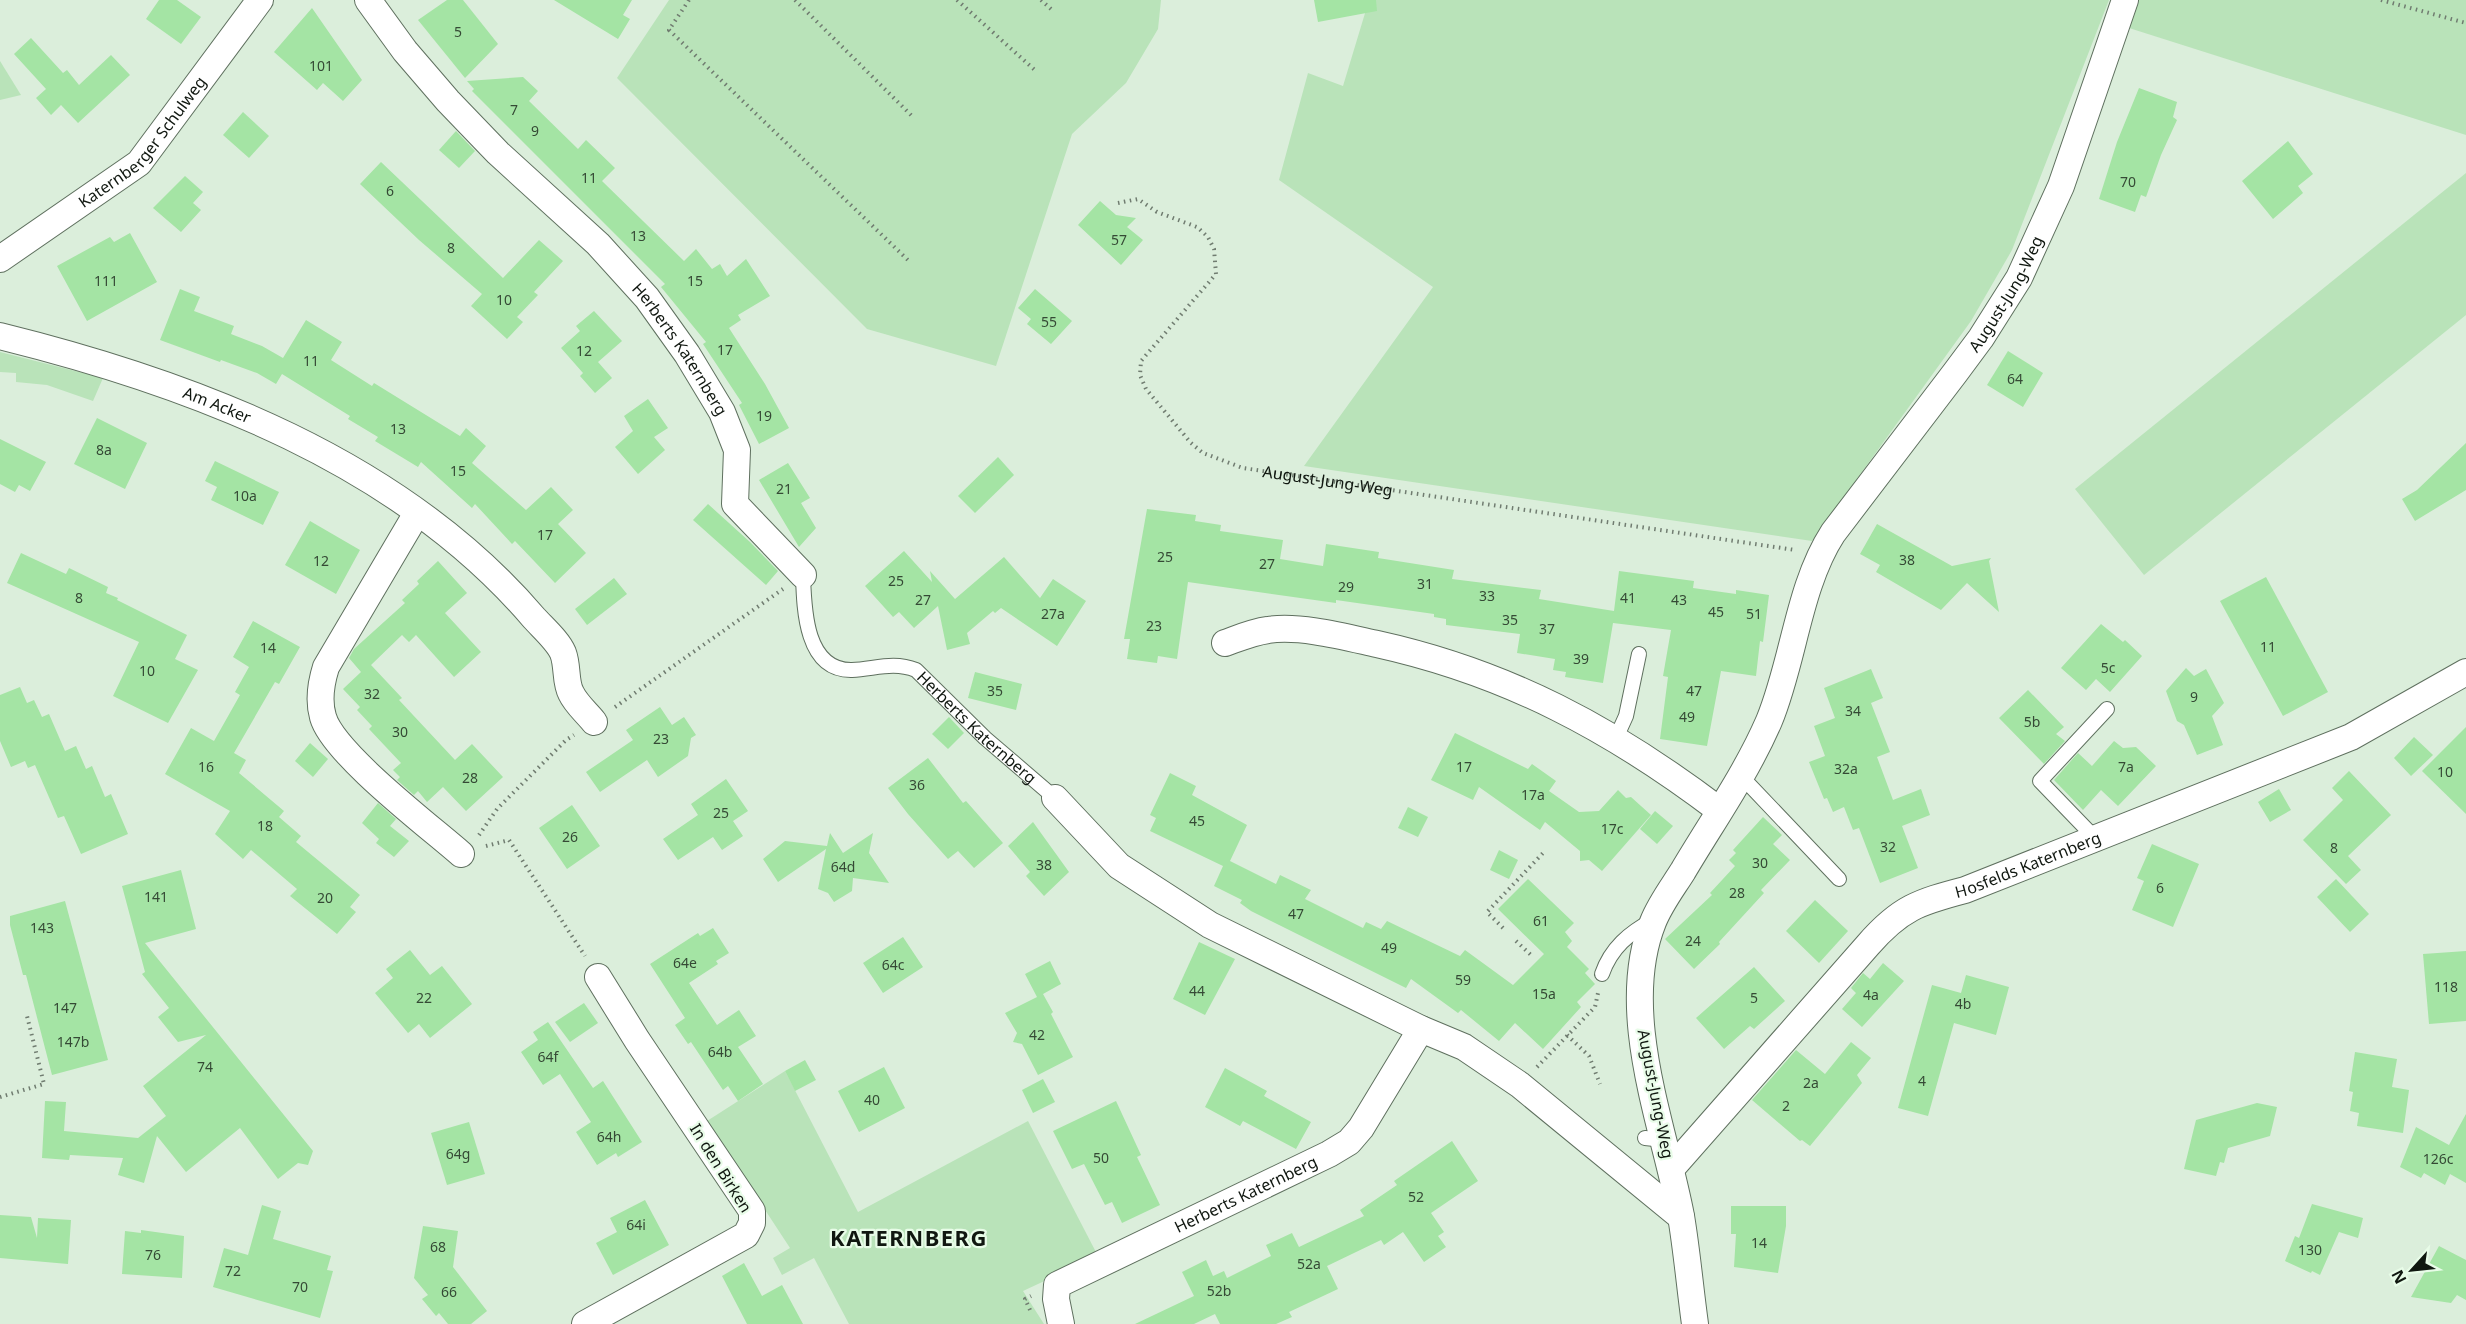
<svg xmlns="http://www.w3.org/2000/svg" width="2466" height="1324" viewBox="0 0 2466 1324" font-family="'Noto Sans',sans-serif">
	<style>
		.green { fill: #b9e3b9 }
		.building { fill: #a4e4a4 }
		.lines { fill: none; stroke-linecap: round; stroke-linejoin: round }
		.service-casing { stroke: #5f705f; stroke-width: 16 }
		.minor-casing { stroke: #5f705f; stroke-width: 28 }
		.path { stroke: #707c70; stroke-width: 4; stroke-dasharray: 1.5 4.5; stroke-linecap: butt }
		.service { stroke: #fff; stroke-width: 14 }
		.minor { stroke: #fff; stroke-width: 26 }
		.labels { text-anchor: middle; stroke-width: 4.5; stroke-linejoin: round; paint-order: stroke }
		.number-label { font-size: 14px; fill: #354a35 }
		.street-label { font-size: 16px; fill: #101710; stroke: #e8fce8 }
		.district-label { font-size: 22px; font-weight: bold; letter-spacing: 1.5px; fill: #101710; stroke: #e8fce8 }
	</style>
	<rect width="100%" height="100%" fill="#dbeedb"/>
	<g class="green">
		<polygon points="669,0 1161,0 1158,29 1126,83 1072,134 996,366 867,329 617,78"/>
		<polygon points="1369,0 2109,0 2012,250 1971,321 1812,541 1304,466 1433,287 1279,180 1308,73 1343,86"/>
		<polygon points="2139,0 2466,0 2466,135 2129,28"/>
		<polygon points="0,61 21,95 0,100"/>
		<polygon points="2466,173 2466,315 2144,575 2075,489"/>
		<polygon points="0,352 103,378 93,401 47,385 16,382 16,373 0,372"/>
		<polygon points="785,1071 858,1212 1028,1121 1098,1256 1023,1291 1044,1324 849,1324 814,1258 782,1275 773,1258 790,1248 707,1121"/>
	</g>
	<g class="building">
		<polygon points="159,0 177,0 201,17 181,44 146,19"/>
		<polygon points="447,0 463,0 498,44 465,78 418,20"/>
		<polygon points="554,0 632,0 623,15 630,19 618,39"/>
		<polygon points="1314,0 1376,0 1377,11 1318,22"/>
		<polygon points="312,8 362,80 343,101 323,83 317,90 274,52"/>
		<polygon points="31,38 63,73 67,70 79,85 111,55 130,75 78,123 61,105 51,115 36,98 46,89 14,54"/>
		<polygon points="523,77 538,91 529,101 578,149 586,140 615,168 602,181 684,261 696,249 712,269 720,264 727,276 746,259 770,296 738,315 741,320 729,328 765,384 789,428 759,444 739,405 742,403 703,344 706,342 661,287 665,284 472,91 474,89 467,81"/>
		<polygon points="2139,88 2177,102 2173,117 2177,120 2161,155 2146,197 2141,195 2135,212 2099,199 2117,142"/>
		<polygon points="243,112 269,136 249,158 223,135"/>
		<polygon points="456,131 475,151 459,168 439,150"/>
		<polygon points="2288,141 2313,174 2298,186 2303,193 2273,219 2242,181"/>
		<polygon points="381,162 503,278 539,240 563,261 534,292 538,295 517,317 523,322 507,339 471,306 482,294 419,240 360,184"/>
		<polygon points="185,176 203,192 193,203 201,210 181,232 153,208"/>
		<polygon points="1100,201 1116,215 1136,218 1127,227 1143,240 1121,265 1078,225"/>
		<polygon points="130,233 157,282 87,321 57,266 110,237 114,242"/>
		<polygon points="180,289 200,297 194,311 234,326 231,334 262,346 283,358 306,320 342,342 331,360 372,386 374,383 460,436 466,428 486,446 472,463 526,510 551,487 573,510 558,524 586,553 555,583 515,541 512,544 475,504 472,508 421,462 418,467 375,441 378,437 348,419 350,416 282,374 276,384 257,373 221,360 220,362 160,340"/>
		<polygon points="1035,289 1072,321 1051,344 1027,324 1031,319 1018,308"/>
		<polygon points="594,311 622,341 598,362 612,378 595,393 580,376 583,373 561,348 580,331 576,326"/>
		<polygon points="2008,351 2043,373 2023,407 1987,385"/>
		<polygon points="648,399 668,428 654,437 665,450 638,474 615,447 633,431 624,416"/>
		<polygon points="97,418 147,443 125,489 74,464"/>
		<polygon points="0,439 46,462 30,491 19,485 15,492 0,484"/>
		<polygon points="2466,443 2466,490 2415,521 2402,499 2417,490"/>
		<polygon points="998,457 1014,475 975,513 958,496"/>
		<polygon points="215,461 279,492 263,525 211,500 217,487 205,481"/>
		<polygon points="788,463 810,498 801,503 816,528 799,547 759,480"/>
		<polygon points="708,504 750,542 778,571 766,585 693,520"/>
		<polygon points="1147,509 1196,515 1195,521 1221,525 1220,531 1283,540 1280,559 1323,566 1326,544 1379,552 1378,558 1454,570 1452,579 1541,590 1539,599 1614,611 1619,571 1694,581 1693,588 1736,594 1736,590 1769,595 1763,642 1760,641 1756,676 1721,671 1707,746 1660,739 1668,677 1663,676 1671,630 1613,623 1603,683 1565,677 1566,672 1553,670 1555,659 1517,653 1520,634 1446,625 1446,619 1434,617 1434,614 1336,600 1336,603 1188,582 1177,659 1158,656 1157,663 1127,659 1130,639 1124,639"/>
		<polygon points="310,521 360,550 336,594 285,565"/>
		<polygon points="1877,524 1952,566 1991,558 1989,561 1999,612 1967,583 1941,610 1876,572 1880,565 1860,554"/>
		<polygon points="904,551 932,582 930,571 955,599 1004,557 1040,598 1053,579 1086,601 1057,646 1001,608 995,613 993,611 967,633 970,644 947,650 938,606 914,628 899,612 893,617 865,586"/>
		<polygon points="21,553 66,574 69,568 108,587 106,593 118,598 117,600 187,635 175,659 198,670 168,723 113,696 139,642 7,583"/>
		<polygon points="438,561 467,593 445,613 481,652 454,677 416,635 409,642 402,635 371,665 402,698 399,700 455,760 472,744 503,777 466,811 443,787 427,802 418,791 414,795 397,780 400,777 393,770 401,763 369,729 372,726 357,710 360,707 343,689 361,672 349,658 354,649 405,603 402,600 419,584 417,581"/>
		<polygon points="2266,577 2328,692 2283,716 2220,601"/>
		<polygon points="614,578 627,594 587,625 575,609"/>
		<polygon points="253,621 300,647 279,684 275,682 234,753 246,760 239,773 284,811 279,817 301,836 296,842 360,895 350,907 356,912 337,934 290,896 297,889 251,850 243,859 215,834 230,811 165,774 191,728 214,741 240,695 235,692 249,667 233,657"/>
		<polygon points="2101,624 2123,642 2125,640 2142,656 2110,692 2096,679 2086,690 2061,668"/>
		<polygon points="2186,668 2194,676 2206,669 2224,703 2212,716 2223,745 2197,755 2184,725 2177,721 2166,691"/>
		<polygon points="1871,669 1883,698 1871,703 1890,752 1877,757 1893,800 1921,789 1930,815 1902,826 1918,868 1880,883 1859,828 1853,830 1844,807 1833,812 1827,798 1824,799 1809,762 1825,756 1814,726 1835,718 1824,688"/>
		<polygon points="975,672 1022,684 1016,710 968,698"/>
		<polygon points="20,687 27,703 34,700 42,717 49,714 65,751 76,746 86,769 92,766 105,797 111,794 128,834 81,854 64,816 58,818 35,765 28,768 25,761 11,767 0,741 0,695"/>
		<polygon points="2028,690 2064,727 2056,734 2065,741 2044,764 1999,718"/>
		<polygon points="660,707 672,725 684,717 696,735 691,738 688,756 658,777 647,760 600,792 586,772 633,740 626,730"/>
		<polygon points="949,717 964,733 948,749 932,734"/>
		<polygon points="2466,727 2466,814 2422,771"/>
		<polygon points="1455,733 1528,769 1532,764 1556,781 1549,791 1579,812 1599,811 1618,790 1626,798 1631,797 1651,815 1602,871 1589,860 1580,861 1580,851 1545,822 1540,830 1479,787 1473,800 1431,780"/>
		<polygon points="2414,737 2433,755 2411,776 2394,758"/>
		<polygon points="2114,741 2123,748 2136,747 2156,766 2118,806 2101,790 2083,810 2054,780 2078,753 2092,766"/>
		<polygon points="310,743 328,759 313,777 295,761"/>
		<polygon points="928,758 963,803 966,801 1003,843 974,868 958,851 948,859 908,814 888,788"/>
		<polygon points="2349,771 2391,815 2348,856 2361,870 2346,884 2303,840 2343,800 2332,788"/>
		<polygon points="1170,773 1196,786 1192,795 1247,825 1230,861 1276,884 1280,875 1311,890 1305,899 1363,928 1366,922 1381,929 1387,921 1460,956 1465,950 1513,985 1544,954 1498,909 1528,879 1574,923 1565,932 1572,941 1567,947 1589,969 1585,973 1595,984 1577,1002 1581,1007 1543,1049 1515,1023 1499,1041 1461,1010 1458,1013 1411,979 1406,988 1251,911 1240,903 1242,900 1214,886 1223,866 1150,831 1156,818 1150,815"/>
		<polygon points="726,779 748,811 733,821 743,836 722,850 713,837 678,860 663,839 698,815 691,804"/>
		<polygon points="2279,789 2291,810 2270,822 2258,802"/>
		<polygon points="378,803 396,819 390,826 409,841 394,857 376,843 379,839 362,823"/>
		<polygon points="572,805 600,846 567,869 539,828"/>
		<polygon points="1408,807 1428,817 1418,837 1398,828"/>
		<polygon points="1655,811 1673,826 1657,844 1640,829"/>
		<polygon points="1763,817 1782,835 1773,844 1790,860 1761,890 1764,893 1719,942 1720,944 1694,969 1665,939 1712,895 1710,893 1735,866 1729,860 1736,853 1733,850"/>
		<polygon points="1033,822 1069,872 1044,896 1026,876 1030,872 1008,846"/>
		<polygon points="830,833 843,853 873,833 869,853 889,883 853,878 852,891 834,902 828,893 818,889 826,849 778,882 763,859 785,841 827,846"/>
		<polygon points="2152,844 2199,864 2173,927 2132,910 2144,881 2137,878"/>
		<polygon points="1499,850 1518,860 1509,879 1490,870"/>
		<polygon points="181,870 196,929 145,943 313,1151 308,1165 298,1163 278,1179 240,1128 186,1172 157,1136 144,1183 118,1175 123,1158 70,1155 69,1160 42,1158 45,1101 66,1102 64,1131 138,1138 166,1116 143,1086 206,1035 178,1042 158,1017 169,1008 142,974 145,972 122,886"/>
		<polygon points="2336,879 2369,914 2350,932 2317,897"/>
		<polygon points="1815,900 1848,931 1819,963 1786,931"/>
		<polygon points="65,901 108,1060 52,1075 26,975 23,975 10,925 10,916"/>
		<polygon points="713,928 729,953 716,961 718,964 689,983 717,1025 739,1010 756,1036 738,1047 763,1084 738,1101 728,1086 723,1090 691,1042 688,1044 675,1025 685,1018 650,964 698,933 700,936"/>
		<polygon points="903,937 923,967 883,993 863,963"/>
		<polygon points="1199,942 1235,959 1205,1015 1173,999"/>
		<polygon points="410,950 430,975 442,966 472,1004 430,1038 419,1024 408,1033 375,993 393,978 386,969"/>
		<polygon points="2466,951 2466,1021 2429,1024 2423,954"/>
		<polygon points="1050,961 1061,984 1043,994 1053,1012 1051,1014 1073,1057 1038,1075 1022,1044 1013,1042 1017,1033 1005,1013 1037,997 1025,974"/>
		<polygon points="1883,963 1904,981 1862,1027 1842,1009 1856,993 1851,988 1863,973 1870,979"/>
		<polygon points="1754,967 1785,1001 1754,1029 1750,1026 1724,1049 1696,1018"/>
		<polygon points="1966,975 2009,987 1996,1035 1954,1023 1928,1116 1898,1108 1932,985 1961,993"/>
		<polygon points="584,1003 598,1023 570,1042 555,1022"/>
		<polygon points="548,1022 593,1088 603,1081 642,1142 618,1157 616,1153 597,1165 576,1132 591,1122 560,1074 543,1085 521,1052 538,1040 533,1032"/>
		<polygon points="1851,1042 1871,1058 1857,1075 1862,1083 1810,1146 1802,1140 1800,1141 1752,1100 1796,1050 1825,1074"/>
		<polygon points="2355,1052 2397,1059 2392,1087 2409,1090 2403,1133 2357,1126 2359,1113 2350,1111 2353,1092 2349,1091"/>
		<polygon points="805,1060 816,1080 795,1091 785,1071"/>
		<polygon points="884,1067 905,1108 859,1132 838,1091"/>
		<polygon points="1225,1068 1267,1091 1264,1096 1311,1122 1296,1149 1243,1121 1240,1126 1205,1107"/>
		<polygon points="1043,1079 1055,1102 1033,1113 1022,1090"/>
		<polygon points="1116,1101 1141,1155 1137,1157 1160,1205 1122,1223 1112,1202 1105,1205 1084,1164 1072,1169 1053,1131"/>
		<polygon points="2257,1103 2277,1107 2270,1136 2228,1148 2224,1163 2220,1162 2216,1176 2184,1169 2196,1120"/>
		<polygon points="2466,1114 2466,1183 2450,1174 2445,1185 2424,1173 2421,1178 2400,1167 2416,1127 2449,1145"/>
		<polygon points="469,1122 485,1174 447,1185 431,1133"/>
		<polygon points="1452,1141 1478,1181 1431,1213 1444,1232 1438,1236 1446,1247 1424,1262 1403,1232 1384,1245 1381,1240 1327,1266 1338,1289 1289,1312 1292,1317 1276,1324 1220,1324 1215,1314 1194,1324 1135,1324 1194,1296 1182,1272 1206,1260 1213,1276 1224,1271 1227,1278 1271,1256 1266,1245 1292,1233 1299,1247 1364,1216 1360,1210 1397,1185 1394,1181"/>
		<polygon points="645,1200 669,1245 613,1275 596,1243 617,1232 610,1218"/>
		<polygon points="2312,1204 2363,1218 2358,1238 2339,1232 2320,1275 2312,1271 2311,1273 2285,1261 2295,1236 2299,1238"/>
		<polygon points="262,1205 281,1211 273,1239 331,1256 327,1270 333,1271 320,1318 213,1287 224,1248 248,1255"/>
		<polygon points="1731,1206 1786,1206 1786,1226 1778,1273 1734,1267 1736,1234 1731,1234"/>
		<polygon points="0,1215 31,1217 37,1238 38,1218 71,1220 68,1264 0,1258"/>
		<polygon points="423,1226 458,1231 453,1267 487,1311 471,1324 448,1324 439,1313 436,1316 422,1299 428,1295 414,1278"/>
		<polygon points="141,1230 184,1236 182,1278 122,1274 125,1231 141,1233"/>
		<polygon points="2439,1246 2466,1260 2466,1300 2457,1295 2451,1303 2411,1297"/>
		<polygon points="744,1263 762,1296 782,1285 803,1324 747,1324 722,1276"/>
	</g>
	<g class="lines">
		<g class="service-casing">
			<g id="service">
				<path id="s2" d="M803 575C804 608 805 671 852 670 875 669 893 661 916 670L985 738 1055 798"/>
				<polyline points="1616,738 1626,716 1639,654"/>
				<polyline points="1741,776 1839,879"/>
				<polyline points="2095,838 2040,781 2107,709"/>
				<path d="M1602 974C1611 948 1629 933 1653 920"/>
				<polyline points="1645,1138 1664,1140"/>
			</g>
		</g>
		<g class="minor-casing">
			<g id="minor">
				<path id="s3" d="M368 0 405 51 448 101 498 153 598 244 647 298 687 354 722 412 737 450 735 504 803 575"/>
				<path id="s4" d="M0 259 139 163 260 0"/>
				<path id="s5" d="M0 336C194 384 401 462 534 618 543 628 558 641 563 653 568 666 565 682 571 693 576 704 587 713 594 722"/>
				<path d="M417 513 326 667C321 683 318 700 323 717 333 753 429 826 461 854"/>
				<path d="M1225 643C1239 638 1253 632 1268 630 1300 625 1345 637 1377 644 1508 673 1612 729 1719 810"/>
				<polyline points="1055,798 1119,866 1210,925 1421,1029 1464,1047 1520,1085 1681,1217"/>
				<path id="s6" d="M1671 1169 1868 945C1900 908 1919 902 1965 890L2351 737 2466 672"/>
				<polyline points="585,1324 746,1235 752,1223 752,1211 637,1040 598,977"/>
				<path id="s7" d="M1061 1324 1056 1299 1057 1285 1329 1154 1349 1142 1361 1128 1421 1029"/>
				<path id="s8" d="M1695 1324C1690 1288 1687 1252 1681 1216 1664 1126 1617 1012 1653 922 1660 904 1673 887 1683 871 1712 822 1746 774 1769 721 1794 661 1798 587 1833 533L1955 373 1981 338 2019 278 2061 186 2125 0"/>
			</g>
		</g>
		<g class="path">
			<polyline points="689,0 669,30 910,262"/>
			<polyline points="795,0 913,117"/>
			<polyline points="957,0 1037,72"/>
			<polyline points="1041,0 1052,10"/>
			<polyline points="2381,0 2466,23"/>
			<path id="s1" d="M1118 203 1138 199 1157 212 1197 227 1208 237 1214 249 1216 274 1141 361 1140 375 1146 389 1191 443 1203 453 1243 468 1795 550"/>
			<polyline points="615,707 783,589"/>
			<polyline points="479,835 497,809 566,740 574,735"/>
			<polyline points="486,846 509,840 585,956"/>
			<polyline points="1503,928 1487,912 1545,851"/>
			<polyline points="1516,941 1532,956"/>
			<polyline points="1567,1035 1589,1056 1600,1084"/>
			<polyline points="1537,1067 1595,1007 1598,993"/>
			<polyline points="0,1097 44,1084 27,1016"/>
			<polyline points="1030,1310 1025,1299 1031,1296"/>
		</g>
		<use href="#service" class="service"/>
		<use href="#minor" class="minor"/>
	</g>
	<g class="labels">
		<g class="number-label">
			<text x="458" y="37">5</text>
			<text x="321" y="71">101</text>
			<text x="514" y="115">7</text>
			<text x="535" y="136">9</text>
			<text x="589" y="183">11</text>
			<text x="2128" y="187">70</text>
			<text x="390" y="196">6</text>
			<text x="638" y="241">13</text>
			<text x="1119" y="245">57</text>
			<text x="451" y="253">8</text>
			<text x="106" y="286">111</text>
			<text x="695" y="286">15</text>
			<text x="504" y="305">10</text>
			<text x="1049" y="327">55</text>
			<text x="725" y="355">17</text>
			<text x="584" y="356">12</text>
			<text x="311" y="366">11</text>
			<text x="2015" y="384">64</text>
			<text x="764" y="421">19</text>
			<text x="398" y="434">13</text>
			<text x="104" y="455">8a</text>
			<text x="458" y="476">15</text>
			<text x="784" y="494">21</text>
			<text x="245" y="501">10a</text>
			<text x="545" y="540">17</text>
			<text x="1165" y="562">25</text>
			<text x="1907" y="565">38</text>
			<text x="321" y="566">12</text>
			<text x="1267" y="569">27</text>
			<text x="896" y="586">25</text>
			<text x="1425" y="589">31</text>
			<text x="1346" y="592">29</text>
			<text x="1487" y="601">33</text>
			<text x="79" y="603">8</text>
			<text x="1628" y="603">41</text>
			<text x="923" y="605">27</text>
			<text x="1679" y="605">43</text>
			<text x="1716" y="617">45</text>
			<text x="1053" y="619">27a</text>
			<text x="1754" y="619">51</text>
			<text x="1510" y="625">35</text>
			<text x="1154" y="631">23</text>
			<text x="1547" y="634">37</text>
			<text x="2268" y="652">11</text>
			<text x="268" y="653">14</text>
			<text x="1581" y="664">39</text>
			<text x="2108" y="673">5c</text>
			<text x="147" y="676">10</text>
			<text x="995" y="696">35</text>
			<text x="1694" y="696">47</text>
			<text x="372" y="699">32</text>
			<text x="2194" y="702">9</text>
			<text x="1853" y="716">34</text>
			<text x="1687" y="722">49</text>
			<text x="2032" y="727">5b</text>
			<text x="400" y="737">30</text>
			<text x="661" y="744">23</text>
			<text x="206" y="772">16</text>
			<text x="1464" y="772">17</text>
			<text x="2126" y="772">7a</text>
			<text x="1846" y="774">32a</text>
			<text x="2445" y="777">10</text>
			<text x="470" y="783">28</text>
			<text x="917" y="790">36</text>
			<text x="1533" y="800">17a</text>
			<text x="721" y="818">25</text>
			<text x="1197" y="826">45</text>
			<text x="265" y="831">18</text>
			<text x="1612" y="834">17c</text>
			<text x="570" y="842">26</text>
			<text x="1888" y="852">32</text>
			<text x="2334" y="853">8</text>
			<text x="1760" y="868">30</text>
			<text x="1044" y="870">38</text>
			<text x="843" y="872">64d</text>
			<text x="2160" y="893">6</text>
			<text x="1737" y="898">28</text>
			<text x="156" y="902">141</text>
			<text x="325" y="903">20</text>
			<text x="1296" y="919">47</text>
			<text x="1541" y="926">61</text>
			<text x="42" y="933">143</text>
			<text x="1693" y="946">24</text>
			<text x="1389" y="953">49</text>
			<text x="685" y="968">64e</text>
			<text x="893" y="970">64c</text>
			<text x="1463" y="985">59</text>
			<text x="2446" y="992">118</text>
			<text x="1197" y="996">44</text>
			<text x="1544" y="999">15a</text>
			<text x="1871" y="1000">4a</text>
			<text x="424" y="1003">22</text>
			<text x="1754" y="1003">5</text>
			<text x="1963" y="1009">4b</text>
			<text x="65" y="1013">147</text>
			<text x="1037" y="1040">42</text>
			<text x="73" y="1047">147b</text>
			<text x="720" y="1057">64b</text>
			<text x="548" y="1062">64f</text>
			<text x="205" y="1072">74</text>
			<text x="1922" y="1086">4</text>
			<text x="1811" y="1088">2a</text>
			<text x="872" y="1105">40</text>
			<text x="1786" y="1111">2</text>
			<text x="609" y="1142">64h</text>
			<text x="458" y="1159">64g</text>
			<text x="1101" y="1163">50</text>
			<text x="2438" y="1164">126c</text>
			<text x="1416" y="1202">52</text>
			<text x="636" y="1230">64i</text>
			<text x="1759" y="1248">14</text>
			<text x="438" y="1252">68</text>
			<text x="2310" y="1255">130</text>
			<text x="153" y="1260">76</text>
			<text x="1309" y="1269">52a</text>
			<text x="233" y="1276">72</text>
			<text x="300" y="1292">70</text>
			<text x="1219" y="1296">52b</text>
			<text x="449" y="1297">66</text>
		</g>
		<g class="street-label">
			<text dy="6" stroke="none"><textPath href="#s4" startOffset="186">Katernberger Schulweg</textPath></text>
			<text dy="6" stroke="none"><textPath href="#s8" startOffset="1136">August-Jung-Weg</textPath></text>
			<text dy="6" stroke="none"><textPath href="#s3" startOffset="470">Herberts Katernberg</textPath></text>
			<text dy="6" stroke="none"><textPath href="#s5" startOffset="228">Am Acker</textPath></text>
			<text dy="6" stroke="none"><textPath href="#s1" startOffset="498">August-Jung-Weg</textPath></text>
			<text dy="6" stroke="none"><textPath href="#s2" startOffset="268">Herberts Katernberg</textPath></text>
			<text dy="6" stroke="none"><textPath href="#s6" startOffset="480">Hosfelds Katernberg</textPath></text>
			<text transform="translate(1656 1094) rotate(79)" y="6">August-Jung-Weg</text>
			<text transform="translate(721 1168) rotate(58)" y="6">In den Birken</text>
			<text dy="6" stroke="none"><textPath href="#s7" startOffset="249">Herberts Katernberg</textPath></text>
		</g>
		<g class="district-label">
			<text x="909" y="1246">KATERNBERG</text>
		</g>
	</g>
	<g transform="translate(2412 1270) rotate(243)" stroke="#e8fce8" stroke-width="4.5" paint-order="stroke">
	<path d="M0-4.5L10 22L0 15L-10 22Z" fill="#101710"/>
	<text y="-9" font-size="16" font-weight="bold" text-anchor="middle" fill="#101710">N</text>
	</g>
</svg>
